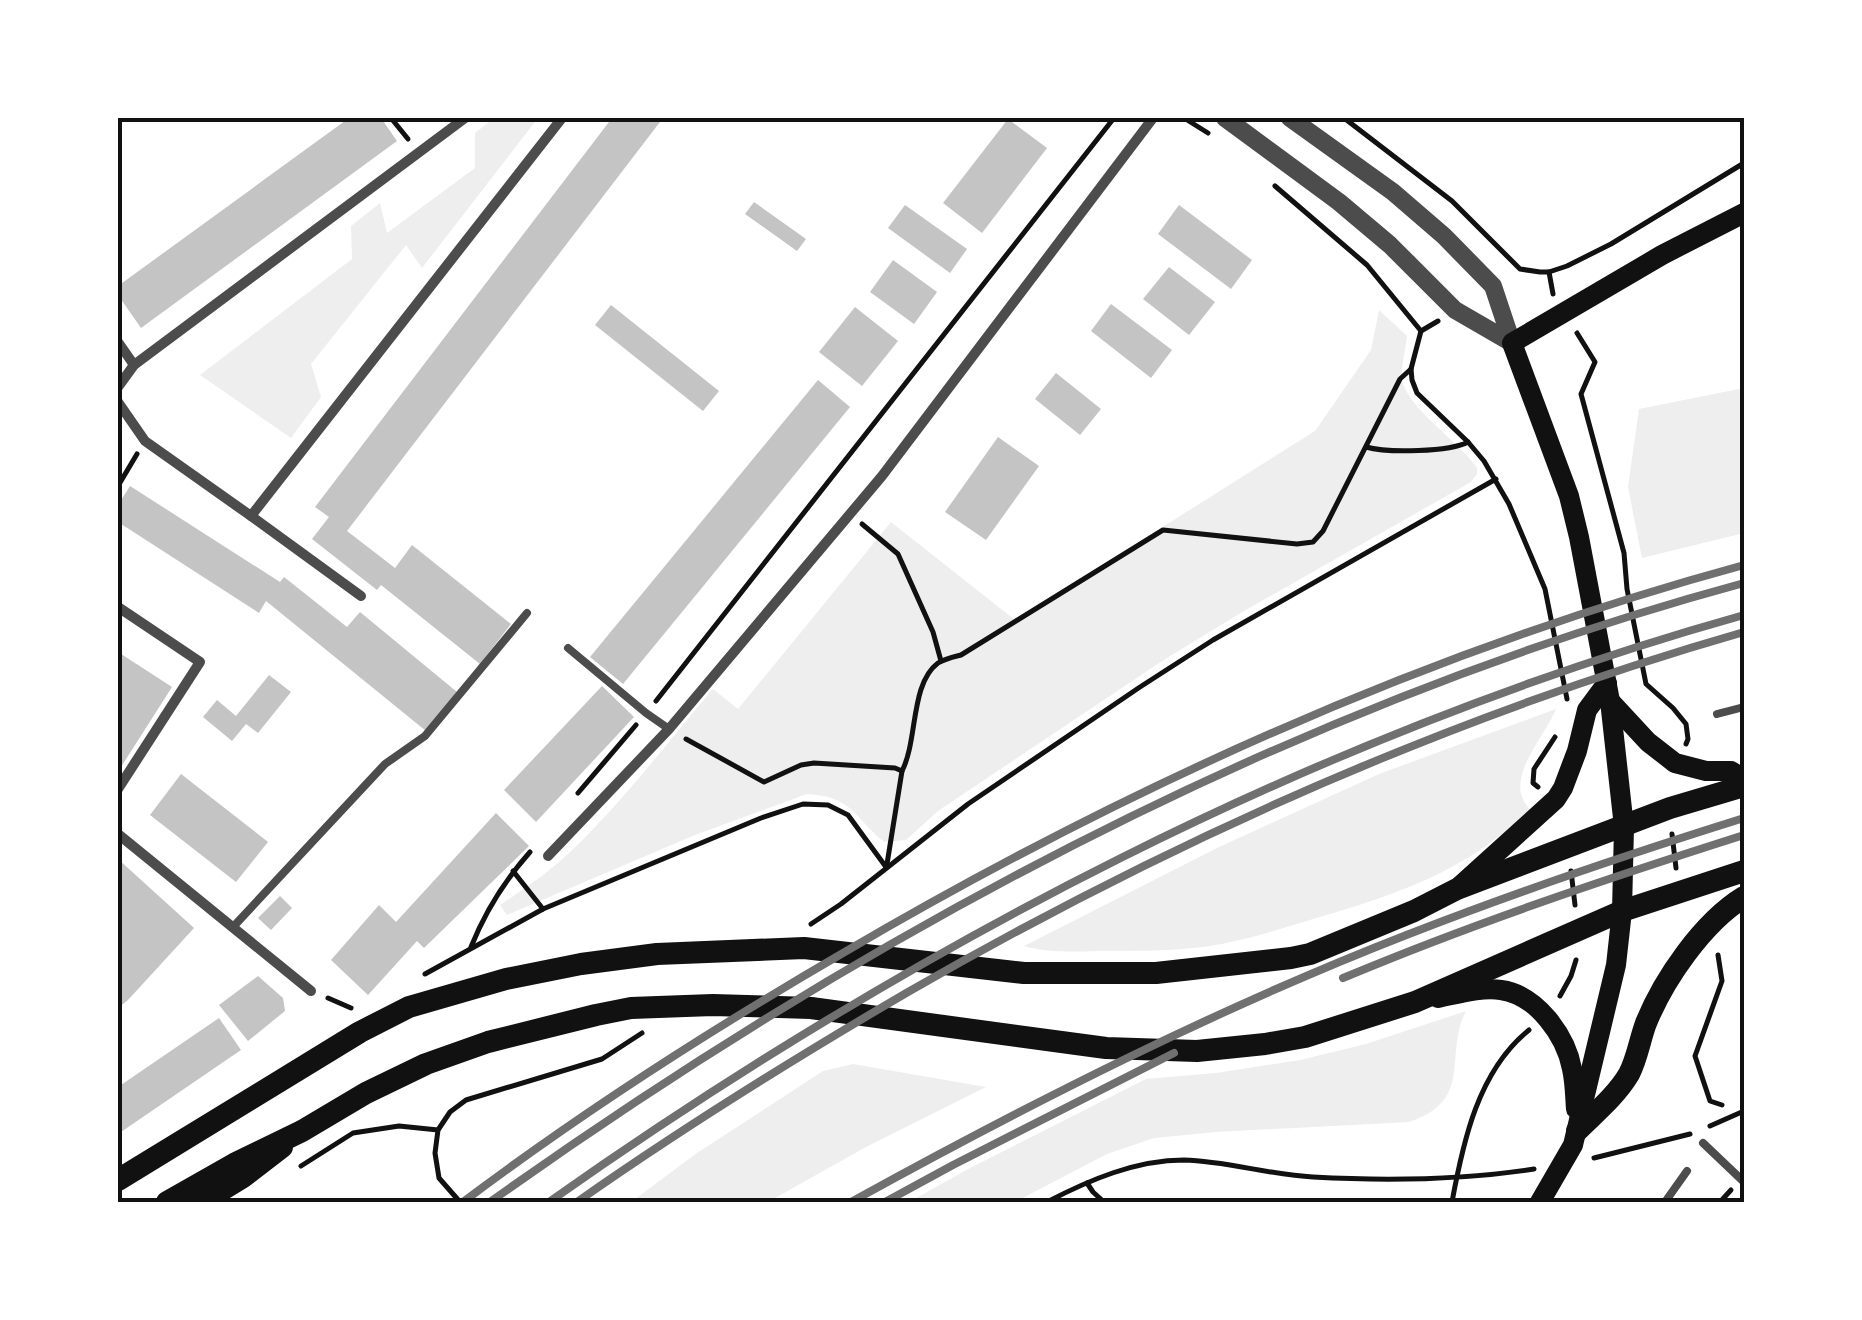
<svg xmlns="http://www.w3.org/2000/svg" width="1862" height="1320" viewBox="0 0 1862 1320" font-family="'DejaVu Sans',sans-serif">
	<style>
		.green { fill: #eee }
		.building { fill: #c4c4c4 }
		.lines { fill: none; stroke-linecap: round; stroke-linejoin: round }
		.path { stroke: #111; stroke-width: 5 }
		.service { stroke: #4c4c4c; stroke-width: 8 }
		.minor { stroke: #4c4c4c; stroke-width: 10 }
		.tertiary { stroke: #4c4c4c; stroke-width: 18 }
		.secondary { stroke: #111; stroke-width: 20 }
		.primary { stroke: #111; stroke-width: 22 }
		.trunk { stroke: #111; stroke-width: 22 }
		.rail { stroke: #707070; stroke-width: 8 }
		.neatline { fill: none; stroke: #111; stroke-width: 4 }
	</style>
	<rect width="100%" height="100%" fill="#fff"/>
	<g class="green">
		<polygon points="494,118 538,118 422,268 406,245 311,364 321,397 291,438 200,375 352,259 351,226 380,203 387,233 475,168 475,133"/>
		<path d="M1379 310 1407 336C1406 349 1399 371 1403 384 1413 412 1459 442 1477 468V474L1471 482 1244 611 1162 661 938 811 906 840 884 842C853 816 853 797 807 794L695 835 507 915 500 905C524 889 548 873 569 853 621 804 666 744 713 689L738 709 891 522 1015 620 1315 431 1371 350Z"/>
		<polygon points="1744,388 1744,533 1642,558 1628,487 1639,409"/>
		<path d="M1556 709C1545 737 1501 781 1530 809 1466 872 1397 894 1313 919 1274 931 1234 944 1193 948 1166 951 1136 951 1109 951 1081 951 1051 954 1024 946L1219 847 1379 774Z"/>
		<path d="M1466 1011C1443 1056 1475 1100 1409 1122L1216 1132 1154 1138 1107 1154 1015 1202H909L970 1168 1146 1079 1216 1073 1300 1060 1366 1044Z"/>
		<polygon points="853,1064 986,1087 866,1147 768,1202 631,1202 697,1153 823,1071"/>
	</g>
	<g class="building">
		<polygon points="349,118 381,118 397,141 141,328 118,295 118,286"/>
		<polygon points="612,118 663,118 347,531 395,568 412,545 511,624 480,664 381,585 377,590 312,539 329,517 315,507"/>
		<polygon points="1008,119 1047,148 982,233 943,203"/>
		<polygon points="754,202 806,239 797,251 745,214"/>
		<polygon points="905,205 967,249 950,273 888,228"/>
		<polygon points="1179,205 1252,260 1231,289 1158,234"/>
		<polygon points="893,260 937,292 914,324 870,292"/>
		<polygon points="1169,267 1215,302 1189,335 1143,299"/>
		<polygon points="1111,304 1172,350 1151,378 1091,331"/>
		<polygon points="611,305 719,391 703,411 595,325"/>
		<polygon points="855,307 898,341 862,386 819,352"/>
		<polygon points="1056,373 1101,409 1080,435 1035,399"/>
		<polygon points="818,380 850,407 623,684 590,657"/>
		<polygon points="998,437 1039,466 986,540 945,512"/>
		<polygon points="130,486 280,582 284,577 347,627 360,612 457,692 426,731 266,601 259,613 118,522 118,505"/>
		<polygon points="118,652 172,687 121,767 118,765"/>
		<polygon points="269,675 291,692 258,733 246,724 232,741 203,717 217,700 236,716"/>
		<polygon points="602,686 634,717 536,822 504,790"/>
		<polygon points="181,774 268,842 236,882 150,815"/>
		<polygon points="496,813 529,846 424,948 417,941 368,995 331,960 379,905 396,922"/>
		<polygon points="118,859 194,928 128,1000 118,1008 118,915 122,911 118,907"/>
		<polygon points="280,896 292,908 271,930 258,918"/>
		<polygon points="258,976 283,998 285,1011 248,1041 219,1005"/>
		<polygon points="219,1018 241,1050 118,1134 118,1087"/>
	</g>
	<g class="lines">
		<g class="path">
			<polyline points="391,118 408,139"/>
			<polyline points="1184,118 1208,133"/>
			<polyline points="1344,118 1452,201 1520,269 1540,272 1549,272 1567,266 1611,244 1744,163"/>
			<polyline points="1275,186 1367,265 1421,331"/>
			<polyline points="1549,272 1553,294"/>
			<polyline points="1438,321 1421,331 1411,369 1412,380 1417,393 1468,442 1484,461 1509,504 1545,589 1567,699"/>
			<polyline points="1577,333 1595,362 1581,394 1624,553 1627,589 1646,684 1673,708 1686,724 1688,739 1686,744"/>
			<path d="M1366 447C1387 453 1450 452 1468 442"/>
			<polyline points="118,486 137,454"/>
			<polyline points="862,524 898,554 933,632 941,661"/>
			<polyline points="656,701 1114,118"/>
			<polyline points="686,739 764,782 801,765 814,763 895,768 902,771"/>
			<polyline points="1538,787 1533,783 1534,769 1555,737"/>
			<polyline points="578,793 636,725"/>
			<polyline points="1672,834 1676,868"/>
			<path d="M887 864 902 771C918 740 910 684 938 663 944 659 953 657 961 655L1163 530 1297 544 1313 542 1323 531 1400 379 1411 369"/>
			<polyline points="513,871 543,909"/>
			<polyline points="1571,871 1575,905"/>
			<polyline points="811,924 841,904 968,804 1140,687 1213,640 1496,479"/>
			<path d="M471 947C485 912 505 880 530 852"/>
			<polyline points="1718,955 1722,981 1695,1056 1710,1101 1722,1105"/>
			<polyline points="425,974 543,909 761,818 803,804 828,805 848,815 886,867"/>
			<polyline points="1560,996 1571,976 1576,960"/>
			<polyline points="328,998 351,1008"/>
			<polyline points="1710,1126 1744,1111"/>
			<polyline points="1594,1158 1690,1134"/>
			<polyline points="301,1166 353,1133 399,1126 438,1130"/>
			<polyline points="1087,1183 1093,1192 1104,1202"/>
			<polyline points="460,1202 439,1178 435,1153 438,1130 450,1112 466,1100 602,1059 642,1033"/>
			<path d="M1047 1202C1089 1180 1136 1160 1184 1160 1227 1161 1270 1175 1313 1177 1386 1181 1462 1180 1534 1169"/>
			<path d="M1452 1202C1463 1142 1478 1071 1529 1030"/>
			<polyline points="1720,1202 1731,1190"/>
		</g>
		<g class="service">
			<polyline points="568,648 646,713 669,729"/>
			<polyline points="1717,714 1744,707"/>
			<polyline points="233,927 385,764 425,736 527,613"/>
			<polyline points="1703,1143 1744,1182"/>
			<polyline points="1665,1202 1687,1171"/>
		</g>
		<g class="minor">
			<polyline points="118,342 134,365"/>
			<polyline points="118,387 134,365 465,118"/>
			<polyline points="118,402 145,441 251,516 562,118"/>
			<polyline points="251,516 361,596"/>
			<polyline points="118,607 200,662 118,789"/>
			<polyline points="118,834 311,991"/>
			<polyline points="548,856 669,729 882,476 1153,118"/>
		</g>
		<g class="tertiary">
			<polyline points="1225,118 1339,202 1390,245 1455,310 1512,343"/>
			<polyline points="1290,118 1393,192 1444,236 1493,286 1512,343"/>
		</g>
		<g class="secondary">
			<polyline points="1610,701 1648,742 1675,763 1706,771 1731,771 1744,779"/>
			<polyline points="1460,886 1556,799 1563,788 1577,751 1587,710 1607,683"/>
			<path d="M1438 998C1458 994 1481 987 1501 990 1537 995 1566 1036 1572 1069 1575 1082 1575 1096 1576 1109"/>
			<polyline points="1540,1202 1573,1145 1616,965 1622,911 1624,827 1610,701 1579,537 1569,496 1512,343 1662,255 1744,213"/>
		</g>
		<polyline class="primary" points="202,1202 243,1177 282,1147"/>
		<g class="trunk">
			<path d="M1577 1131C1595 1113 1616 1096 1629 1074 1637 1059 1640 1039 1646 1023 1664 979 1703 922 1744 897"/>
			<polyline points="118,1180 360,1032 409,1007 506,979 581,964 657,954 804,948 1024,973 1156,973 1291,958 1310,954 1414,911 1457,889 1670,808 1744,786"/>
			<polyline points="167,1202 234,1164 302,1131 366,1093 426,1064 488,1042 596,1015 631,1008 713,1005 811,1008 1106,1048 1197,1051 1265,1044 1305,1037 1415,1002 1622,911 1744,871"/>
		</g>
		<g class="rail">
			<path d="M1343 978C1474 923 1609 878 1744 835"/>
			<path d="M463 1202C584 1111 712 1029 843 953 1126 787 1428 651 1744 565"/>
			<path d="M490 1202C872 930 1290 706 1744 583"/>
			<path d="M549 1202C912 946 1315 735 1744 615"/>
			<path d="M577 1202C684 1127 795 1058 908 992 1172 840 1451 716 1744 632"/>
			<path d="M851 1202C1031 1103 1216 1009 1409 934 1519 891 1632 853 1744 818"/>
			<polyline points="885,1202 953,1165 1174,1053"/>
		</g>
	</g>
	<rect width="1862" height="1320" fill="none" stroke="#ffffff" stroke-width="240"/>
	<rect x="120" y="120" width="1622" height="1080" class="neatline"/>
</svg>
